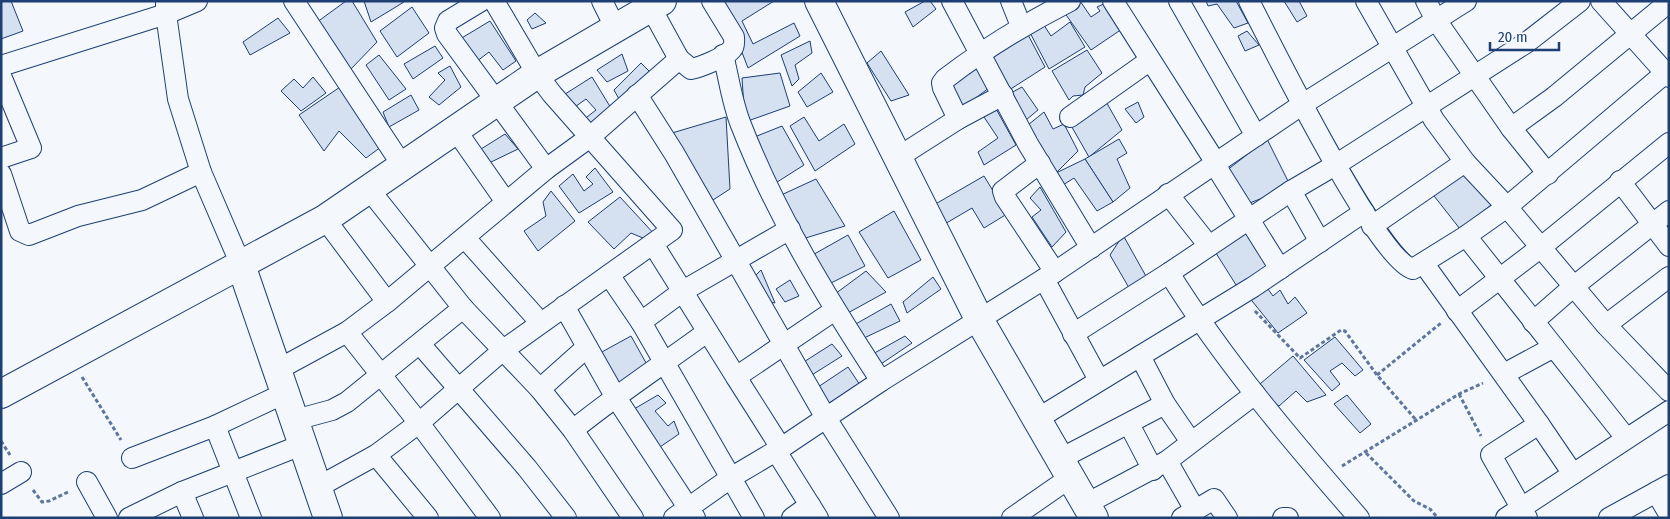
<svg xmlns="http://www.w3.org/2000/svg" width="1670" height="519" viewBox="0 0 1670 519" font-family="'Fira Sans Condensed',sans-serif">
	<style>
		.building { fill: #d5e0f0; stroke: #1d3f73 }
		.lines { fill: none; stroke-linecap: round; stroke-linejoin: round }
		.street-casing { stroke: #1d3f73; stroke-width: 22 }
		.secondary-casing { stroke: #1d3f73; stroke-width: 30 }
		.path { stroke: #5e769c; stroke-width: 3; stroke-dasharray: 4 2.5; stroke-linecap: butt }
		.street { stroke: #f4f7fb; stroke-width: 20 }
		.secondary { stroke: #f4f7fb; stroke-width: 28 }
	</style>
	<rect width="100%" height="100%" fill="#f4f7fb"/>
	<g class="building">
		<polygon points="1,1 11,1 23,31 1,39"/>
		<polygon points="346,1 352,1 377,42 349,71 313,25"/>
		<polygon points="364,1 403,1 404,2 371,22"/>
		<polygon points="725,1 774,1 742,21 753,44 794,23 800,36 748,68 723,3"/>
		<polygon points="925,1 930,1 936,9 913,27 905,12"/>
		<polygon points="1080,1 1091,17 1100,11 1097,7 1106,3 1122,29 1091,50 1064,12"/>
		<polygon points="1206,1 1236,1 1248,23 1234,28 1217,4 1208,6"/>
		<polygon points="1284,1 1299,1 1307,16 1297,22"/>
		<polygon points="412,7 429,33 397,57 380,31"/>
		<polygon points="535,13 546,23 532,29 527,20"/>
		<polygon points="278,18 290,33 250,55 243,42"/>
		<polygon points="1040,19 1051,36 1070,22 1085,47 1049,69 1027,27"/>
		<polygon points="490,21 516,61 503,70 489,52 472,65 455,42"/>
		<polygon points="1026,31 1045,67 1006,92 988,53"/>
		<polygon points="1247,31 1259,45 1245,51 1238,36"/>
		<polygon points="810,41 812,53 795,65 799,79 792,86 781,55"/>
		<polygon points="435,46 443,58 413,79 404,64"/>
		<polygon points="1087,50 1102,73 1085,87 1083,95 1073,96 1069,100 1052,71"/>
		<polygon points="881,51 909,95 891,101 867,63"/>
		<polygon points="622,54 628,71 607,82 597,70"/>
		<polygon points="379,55 406,89 389,100 366,65"/>
		<polygon points="975,60 989,88 962,108 948,78"/>
		<polygon points="641,63 650,72 619,99 614,90"/>
		<polygon points="450,66 461,87 439,105 429,97 445,80 438,73"/>
		<polygon points="780,73 790,106 745,122 742,78"/>
		<polygon points="821,73 833,92 807,107 798,92"/>
		<polygon points="313,77 326,93 301,111 281,91 294,79 303,88"/>
		<polygon points="592,77 614,113 589,130 582,121 596,110 586,99 572,109 562,96"/>
		<polygon points="343,85 385,144 366,158 339,131 324,151 299,115"/>
		<polygon points="1022,87 1038,110 1021,124 1005,96"/>
		<polygon points="411,95 419,110 389,127 383,112"/>
		<polygon points="1104,98 1122,130 1089,157 1069,122"/>
		<polygon points="1138,102 1144,117 1136,123 1125,109"/>
		<polygon points="995,107 1016,145 984,165 978,152 998,138 984,117"/>
		<polygon points="1044,112 1053,129 1064,124 1078,151 1056,173 1028,125"/>
		<polygon points="726,117 730,189 713,200 672,133"/>
		<polygon points="804,117 819,141 844,124 855,144 815,171 790,126"/>
		<polygon points="782,126 804,165 774,184 752,138"/>
		<polygon points="505,134 518,149 487,164 481,149"/>
		<polygon points="1119,139 1127,153 1117,159 1130,188 1113,202 1085,159"/>
		<polygon points="1267,139 1291,187 1247,204 1226,171"/>
		<polygon points="1085,159 1113,202 1097,211 1074,178 1063,185 1056,173"/>
		<polygon points="1466,165 1495,202 1460,229 1431,192"/>
		<polygon points="595,168 613,192 579,213 559,186 573,174 584,191 593,184 586,177"/>
		<polygon points="984,176 1007,214 984,228 972,208 943,225 932,206"/>
		<polygon points="816,179 845,226 799,240 779,196"/>
		<polygon points="1040,187 1066,232 1052,247 1032,217 1041,210 1030,198"/>
		<polygon points="551,191 575,221 538,251 524,231 546,216 543,202"/>
		<polygon points="620,197 656,236 650,241 631,233 614,249 588,222"/>
		<polygon points="894,211 921,260 888,278 859,232"/>
		<polygon points="1251,228 1277,269 1238,288 1214,250"/>
		<polygon points="848,235 865,266 827,285 809,257"/>
		<polygon points="1123,235 1147,278 1132,293 1110,255"/>
		<polygon points="761,270 775,303 766,301 755,276"/>
		<polygon points="866,271 886,292 846,314 835,294"/>
		<polygon points="933,277 941,289 907,313 903,302"/>
		<polygon points="790,280 799,296 785,302 776,289"/>
		<polygon points="1265,285 1273,296 1280,290 1288,304 1295,297 1307,313 1278,333 1248,296"/>
		<polygon points="891,304 900,321 862,339 854,325"/>
		<polygon points="631,336 650,370 621,387 600,353"/>
		<polygon points="905,336 912,343 878,366 871,355"/>
		<polygon points="1335,337 1363,370 1355,376 1342,363 1330,371 1340,384 1332,391 1304,360"/>
		<polygon points="832,344 842,356 807,378 799,365"/>
		<polygon points="1293,356 1326,395 1307,402 1296,391 1279,406 1254,389"/>
		<polygon points="848,367 860,385 824,406 812,391"/>
		<polygon points="658,395 666,403 655,411 668,426 674,421 679,434 657,449 634,409"/>
		<polygon points="1347,395 1371,424 1360,433 1334,404"/>
	</g>
	<g class="lines">
		<g class="street-casing">
			<g id="street">
				<polyline points="166,1 166,14 178,99 201,172 241,265"/>
				<polyline points="294,1 402,165"/>
				<polyline points="481,1 448,21 445,28 447,34 546,169"/>
				<polyline points="602,1 616,29"/>
				<polyline points="952,1 1028,144 1091,248"/>
				<polyline points="1011,1 1021,26"/>
				<polyline points="1113,1 1216,163 1220,173 1280,269"/>
				<polyline points="1179,1 1256,136"/>
				<path d="M1249 1C1271 44 1378 260 1413 269L1466 236 1507 207 1669 70"/>
				<polyline points="1366,1 1434,120 1465,162 1507,207 1606,325 1669,391"/>
				<polyline points="1426,1 1436,20 1511,128 1548,174"/>
				<polyline points="1601,1 1669,77"/>
				<path d="M651 8 679 59 691 69C701 67 726 57 732 49 735 46 734 41 734 37L712 1"/>
				<path d="M723 55C729 78 732 103 741 125 776 215 828 300 881 381"/>
				<polyline points="1,66 166,14 197,1"/>
				<polyline points="1,76 31,148 1,158"/>
				<polyline points="637,95 674,153 826,418 889,518"/>
				<polyline points="1070,117 1149,61"/>
				<path d="M958 119 943 88 942 83 945 79C984 49 1025 24 1070 1"/>
				<polyline points="1511,128 1554,97 1669,2"/>
				<polyline points="455,129 506,202"/>
				<polyline points="897,158 958,119 1003,95"/>
				<polyline points="1040,163 1003,191 1005,197 1055,272"/>
				<polyline points="1,174 20,231 29,235 78,216 142,200 201,172"/>
				<polyline points="1620,181 1669,246"/>
				<polyline points="368,188 463,308 540,389 573,430 633,518"/>
				<polyline points="1291,191 1320,242"/>
				<polyline points="1168,194 1209,246"/>
				<polyline points="325,219 387,302"/>
				<polyline points="1372,226 1465,162"/>
				<polyline points="1466,236 1626,438"/>
				<polyline points="465,238 540,322"/>
				<polyline points="653,244 736,377 835,310"/>
				<polyline points="1424,264 1539,424 1573,474"/>
				<path d="M1169 273C1224 361 1291 440 1359 518"/>
				<polyline points="609,275 641,322"/>
				<polyline points="1044,279 1099,380"/>
				<polyline points="564,306 615,396 695,518"/>
				<polyline points="1457,311 1540,248 1669,143"/>
				<polyline points="1533,322 1573,287 1669,211"/>
				<polyline points="1606,325 1669,277"/>
				<polyline points="347,332 419,423 490,518"/>
				<polyline points="1073,334 1169,273 1291,191 1337,164 1526,43 1580,1"/>
				<polyline points="420,344 527,468 566,518"/>
				<polyline points="1140,356 1165,404 1191,442"/>
				<polyline points="277,370 347,332 387,302 546,169 590,137 679,59"/>
				<polyline points="1504,374 1554,347"/>
				<polyline points="736,377 781,448"/>
				<polyline points="540,389 587,347"/>
				<polyline points="1037,419 1253,287 1364,212"/>
				<polyline points="295,420 332,410 347,402 463,308"/>
				<polyline points="1129,424 1153,470"/>
				<polyline points="215,426 251,518"/>
				<path d="M573 430C616 395 662 365 707 332"/>
				<polyline points="776,451 818,518"/>
				<polyline points="376,455 428,518"/>
				<polyline points="132,458 215,426 285,393"/>
				<polyline points="1060,459 1165,404"/>
				<polyline points="1167,461 1195,510"/>
				<polyline points="87,482 107,518"/>
				<polyline points="1,484 21,472"/>
				<polyline points="318,487 376,455 419,423 502,351 672,230 552,94 537,74 494,1"/>
				<polyline points="182,492 193,518"/>
				<polyline points="1656,492 1669,514"/>
				<polyline points="1086,504 1167,461 1255,394"/>
				<polyline points="129,518 182,492 304,444"/>
				<polyline points="674,518 732,477 781,448 881,381 1055,272 1303,104 1466,1"/>
				<polyline points="754,518 641,322 683,291 790,229"/>
				<polyline points="792,518 810,505"/>
				<polyline points="1012,518 1071,477"/>
				<polyline points="1182,518 1214,499 1227,518"/>
				<polyline points="1283,518 1288,518"/>
				<polyline points="1506,518 1669,411"/>
				<polyline points="1527,518 1491,455 1539,424"/>
				<polyline points="1609,518 1669,485"/>
			</g>
		</g>
		<g class="secondary-casing">
			<g id="secondary">
				<polyline points="819,1 980,321 1094,518"/>
				<polyline points="241,265 328,518"/>
				<polyline points="1,394 325,219 537,74 662,1"/>
			</g>
		</g>
		<g class="path">
			<polyline points="1255,311 1300,358 1341,330 1345,331 1377,375 1417,421"/>
			<polyline points="1377,375 1441,323"/>
			<polyline points="82,377 121,440"/>
			<polyline points="1459,394 1481,436"/>
			<polyline points="1,441 10,455"/>
			<polyline points="1366,453 1414,501 1430,509 1438,518"/>
			<polyline points="1342,466 1459,394 1483,383"/>
			<polyline points="33,490 42,502 49,501 68,492"/>
		</g>
		<use href="#street" class="street"/>
		<use href="#secondary" class="secondary"/>
	</g>
	<rect width="1670" height="519" fill="none" stroke="#1d3f73" stroke-width="5"/>
	<path d="M1490 42v8h69v-8" fill="none" stroke="#1d3f73" stroke-width="2.5"/>
	<text x="1498" y="42" font-size="15" fill="#1d3f73" stroke="#f4f7fb" stroke-width="4" paint-order="stroke">20 m</text>
</svg>
